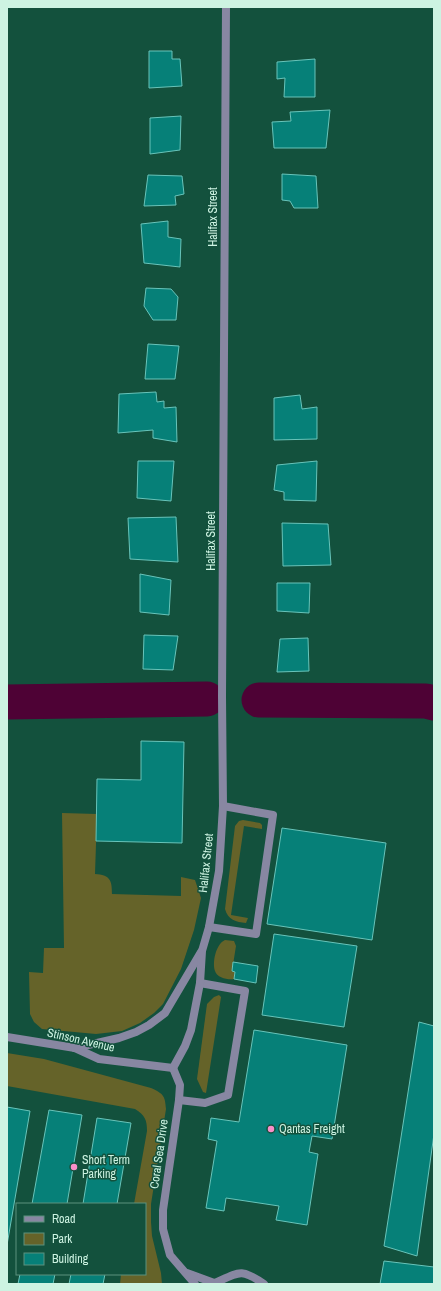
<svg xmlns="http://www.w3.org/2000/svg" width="441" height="1291" viewBox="0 0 441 1291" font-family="'Archivo Narrow',sans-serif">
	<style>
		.green { fill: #656329 }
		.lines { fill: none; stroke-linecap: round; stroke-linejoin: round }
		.river { stroke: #4e0235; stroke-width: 35 }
		.building { fill: #068078; stroke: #68c4ba }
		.service { stroke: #8887a2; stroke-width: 8 }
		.minor { stroke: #8887a2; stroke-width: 8 }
		.poi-dot { fill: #f98fc9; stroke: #13513d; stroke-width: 1.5 }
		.labels { text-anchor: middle; stroke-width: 3; stroke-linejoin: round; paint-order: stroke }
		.street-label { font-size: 12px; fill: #cdf3e2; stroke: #13513d }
		.poi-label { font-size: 12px; fill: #cdf3e2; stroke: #13513d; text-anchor: start }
	</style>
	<rect width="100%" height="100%" fill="#13513d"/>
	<g class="green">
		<path d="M62 813 97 814 95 874C110 875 112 880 112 894L181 896V877L195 880 201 898 194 930 181 969 163 1004 154 1013 140 1023 122 1031 96 1034 42 1029 34 1022 30 1014 29 972 43 973 44 948H64Z"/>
		<path d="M243 820 260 823 262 825V829L244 826 231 915 248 918 246 923C236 922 228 920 225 909L235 826 239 821Z"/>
		<path d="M225 940 234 941 236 946 232 971 235 972 234 979C228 980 217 978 215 971 212 962 216 944 225 940Z"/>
		<polygon points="219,995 221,997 206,1093 203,1092 197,1079 207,1004 214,997"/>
		<path d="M7 1053 44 1059 151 1088C164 1094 165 1096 166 1109L151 1204V1222L152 1236 161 1273 162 1284H120L121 1274H145V1204H134L147 1131C147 1120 145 1115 135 1109L7 1086Z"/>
	</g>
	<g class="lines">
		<g class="river">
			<polyline points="259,700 426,701 434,703"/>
			<polyline points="7,702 207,699"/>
		</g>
	</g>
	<g class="building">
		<polygon points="149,51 172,51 172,59 180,59 182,86 149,88"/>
		<polygon points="315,59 315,97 284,97 285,78 277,79 277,62"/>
		<polygon points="330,110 326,148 274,148 272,122 291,121 290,112"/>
		<polygon points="181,116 180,150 150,154 150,118"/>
		<polygon points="282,174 316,176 318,208 294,208 290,201 282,200"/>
		<polygon points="148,175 182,176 184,194 175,196 176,205 144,206"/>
		<polygon points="168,221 168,237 181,239 180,267 144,263 141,224"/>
		<polygon points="146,288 171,289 178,297 176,320 153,320 144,306"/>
		<polygon points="148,344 179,346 175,379 145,379"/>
		<polygon points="156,392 157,402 164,401 164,408 176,407 177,442 153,438 153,430 118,433 119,394"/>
		<polygon points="300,395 302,409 317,407 317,439 274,440 274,398"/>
		<polygon points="138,461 174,461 171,501 137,498"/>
		<polygon points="317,461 316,501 284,500 284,492 274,490 277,465"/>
		<polygon points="176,517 178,562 130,559 128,518"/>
		<polygon points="282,523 328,524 331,565 283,566"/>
		<polygon points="140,574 171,580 169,615 140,612"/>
		<polygon points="277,583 310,583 309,613 277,611"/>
		<polygon points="144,635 178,636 173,670 143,669"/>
		<polygon points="308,638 309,671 277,672 280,639"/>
		<polygon points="141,741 184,742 182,843 96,841 97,779 141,780"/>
		<polygon points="282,828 386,843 372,940 267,924"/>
		<polygon points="274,934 357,946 344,1027 262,1015"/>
		<polygon points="233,962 258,966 256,983 234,979 235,972 232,971"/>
		<polygon points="419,1022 434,1026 434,1134 417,1256 384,1246"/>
		<polygon points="254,1030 347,1045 332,1139 312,1136 309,1152 318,1154 307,1225 276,1220 279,1206 226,1198 224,1211 206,1208 217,1141 208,1139 211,1118 239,1122"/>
		<polygon points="7,1107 30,1111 7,1245"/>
		<polygon points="49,1110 82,1115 67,1204 32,1204"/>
		<polygon points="97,1118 131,1123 117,1204 83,1204"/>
		<polygon points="384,1261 434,1267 434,1284 380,1284"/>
		<polygon points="20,1274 55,1274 53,1284 18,1284"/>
		<polygon points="71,1274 105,1274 103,1284 69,1284"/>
	</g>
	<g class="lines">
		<g class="service">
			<polyline points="209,927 256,934 273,815 223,806"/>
			<polyline points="179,1100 205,1103 228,1095 245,991 200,983"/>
			<path d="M215 1283C239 1272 241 1268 264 1284"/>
		</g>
		<g class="minor">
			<polyline points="7,1037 75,1048 99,1059 173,1068"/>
			<polyline points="75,1048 119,1038 136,1032 149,1025 165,1013 201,952"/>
			<polyline points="173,1068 185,1046 191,1030 200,983 202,951 209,927 219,871 223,806 222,696 226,7"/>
			<polyline points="173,1068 180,1085 179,1100 163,1210 163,1229 170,1255 195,1284"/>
			<polyline points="187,1273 217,1284"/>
		</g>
	</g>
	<g class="poi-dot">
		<circle cx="271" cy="1129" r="4"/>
		<circle cx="74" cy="1167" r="4"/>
	</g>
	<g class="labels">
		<g class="street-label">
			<text transform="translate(213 217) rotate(-90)" y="4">Halifax Street</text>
			<text transform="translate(211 541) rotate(-90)" y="4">Halifax Street</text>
			<text transform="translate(206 863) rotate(-84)" y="4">Halifax Street</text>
			<text transform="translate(81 1040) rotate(13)" y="4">Stinson Avenue</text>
			<text transform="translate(159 1154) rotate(-82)" y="4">Coral Sea Drive</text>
		</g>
		<g class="poi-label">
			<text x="279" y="1133">Qantas Freight</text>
			<text x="82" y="1164">Short Term<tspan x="82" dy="14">Parking</tspan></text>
		</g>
	</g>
	<rect width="441" height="1291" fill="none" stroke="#cdf3e2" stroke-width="16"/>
	<rect x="16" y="1203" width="130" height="72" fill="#13513d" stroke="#5d927f"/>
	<rect x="24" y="1216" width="20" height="6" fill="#8887a2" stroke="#5d927f"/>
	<text x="52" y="1223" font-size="12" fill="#cdf3e2">Road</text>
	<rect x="24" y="1233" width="20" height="12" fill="#656329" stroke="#5d927f"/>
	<text x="52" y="1243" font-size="12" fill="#cdf3e2">Park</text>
	<rect x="24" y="1253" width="20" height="12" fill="#068078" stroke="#5d927f"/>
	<text x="52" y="1263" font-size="12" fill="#cdf3e2">Building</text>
</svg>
